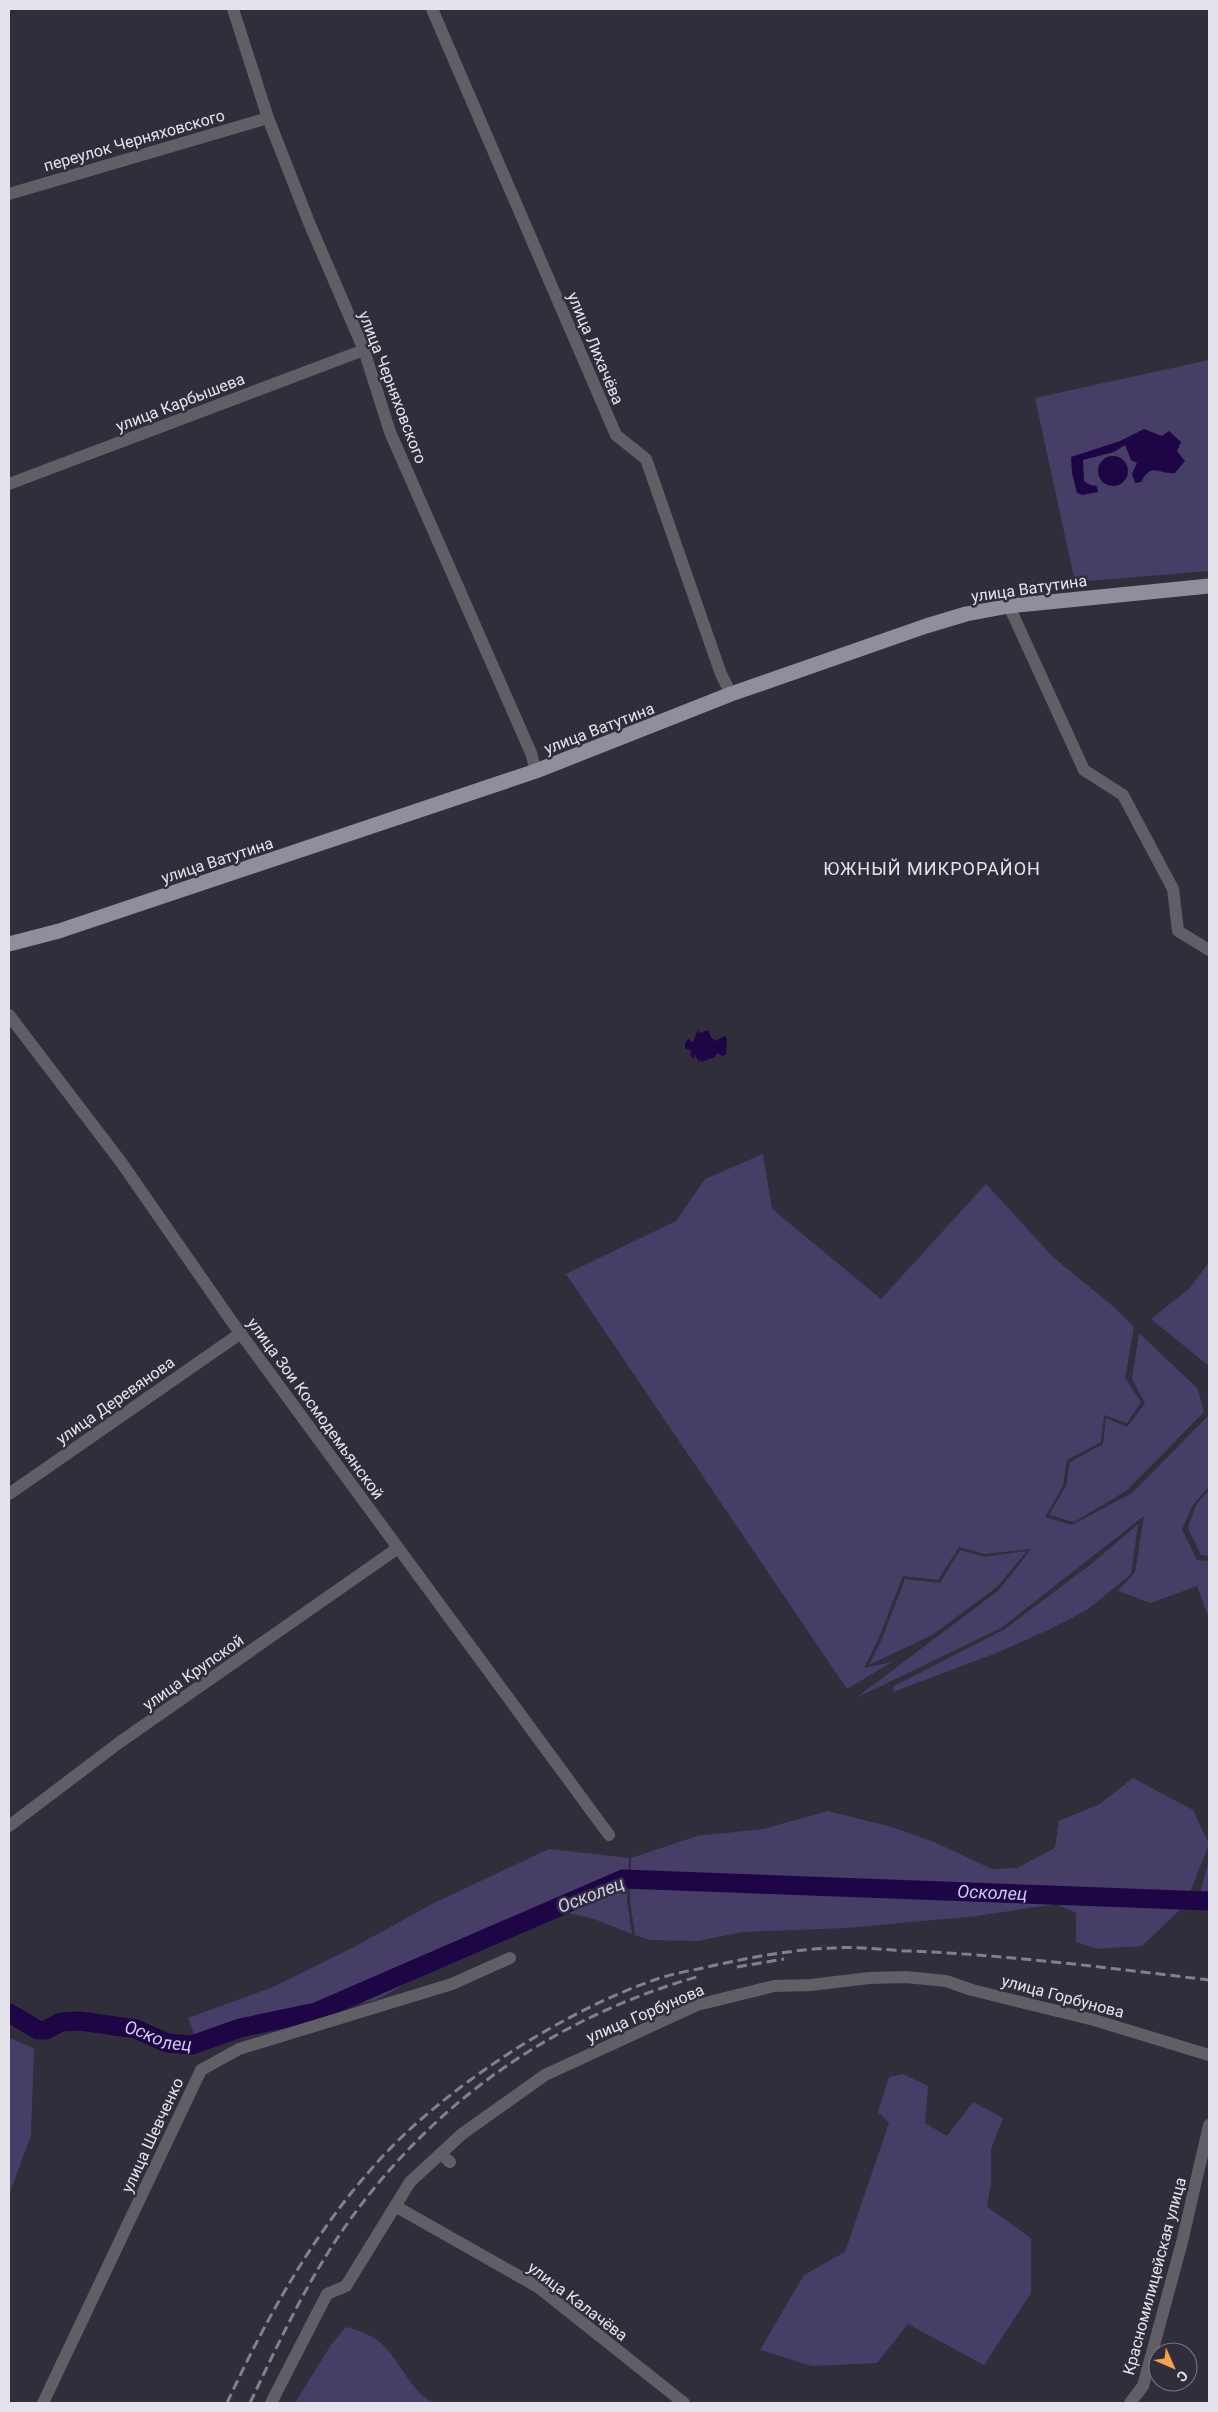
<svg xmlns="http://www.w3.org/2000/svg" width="1218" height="2412" viewBox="0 0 1218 2412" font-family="Roboto,sans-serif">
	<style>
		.green { fill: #473e67; fill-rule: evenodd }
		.water { fill: #1e0646 }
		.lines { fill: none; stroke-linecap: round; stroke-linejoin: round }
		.river { stroke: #1e0646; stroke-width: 19 }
		.minor { stroke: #605f66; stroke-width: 12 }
		.major { stroke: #908e9c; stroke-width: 15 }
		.rail { stroke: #82808b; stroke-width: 3; stroke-dasharray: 10 5; stroke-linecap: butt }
		.labels { text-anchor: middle; stroke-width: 5; stroke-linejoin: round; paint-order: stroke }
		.street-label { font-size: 16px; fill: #e4e3ec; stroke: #302e3b }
		.neighbourhood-label { font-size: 18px; letter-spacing: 1px; fill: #e4e3ec; stroke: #302e3b }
		.water-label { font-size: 18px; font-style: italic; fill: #d0caf1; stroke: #302e3b }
	</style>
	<rect width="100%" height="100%" fill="#302e3b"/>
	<g class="green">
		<path d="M1209 360V571L1075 582 1035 398ZM1109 456C1129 456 1134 477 1117 486L1103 483C1096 471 1097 464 1109 456Z"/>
		<polygon points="763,1154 772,1209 881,1299 986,1184 1053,1257 1115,1308 1134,1327 1125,1378 1141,1402 1127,1423 1104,1415 1101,1442 1067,1460 1063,1486 1045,1517 1072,1525 1132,1493 1209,1415 1209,1486 1193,1505 1182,1529 1197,1560 1209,1561 1209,1619 1197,1586 1151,1603 1118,1591 1135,1572 1144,1516 1001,1628 856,1698 999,1590 1031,1549 985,1554 959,1547 938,1580 903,1576 878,1640 864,1668 892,1662 847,1689 566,1274 676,1221 705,1179"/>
		<polygon points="1209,1262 1209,1366 1151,1319 1190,1288"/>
		<polygon points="1139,1333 1198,1389 1204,1412 1126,1491 1074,1522 1049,1515 1066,1486 1070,1462 1103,1444 1106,1418 1127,1427 1145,1403 1132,1379"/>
		<polygon points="1209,1490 1209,1556 1201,1555 1188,1528 1196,1505"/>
		<polygon points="1138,1524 1131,1574 1087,1610 1048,1630 999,1652 893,1692 894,1686 1005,1629 1095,1561"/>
		<polygon points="960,1550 985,1557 1027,1551 997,1587 932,1635 869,1665 881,1641 905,1579 940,1583"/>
		<polygon points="1133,1778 1193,1810 1209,1844 1185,1905 1142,1946 1097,1949 1076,1942 1076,1913 1056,1904 977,1916 846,1928 742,1932 698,1941 649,1940 635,1935 630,1901 631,1858 697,1836 763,1829 828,1811 892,1827 934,1842 992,1869 1017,1868 1055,1848 1059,1821 1100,1804"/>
		<polygon points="549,1849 629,1858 627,1901 632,1934 594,1919 569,1913 551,1915 531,1920 449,1960 376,2000 314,2013 268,2029 199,2046 188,2018 273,1987 354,1947 432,1904"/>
		<polygon points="1209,1860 1209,1904 1197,1904"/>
		<polygon points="9,2038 34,2048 31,2135 9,2195"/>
		<polygon points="903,2074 928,2086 925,2123 947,2136 973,2102 1003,2118 991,2149 991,2185 987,2207 1031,2238 1031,2293 984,2365 908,2324 877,2363 812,2366 760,2350 804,2275 845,2252 889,2123 878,2112 889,2077"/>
		<path d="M346 2327C362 2331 376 2337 387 2349 401 2365 416 2399 437 2403H295L331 2345Z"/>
	</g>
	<g class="water">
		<path d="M1144 429 1162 436 1169 431 1181 442 1177 451 1185 461 1175 473C1159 475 1152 461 1141 482L1135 483 1132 474 1137 463 1131 460 1125 445 1114 452 1083 460 1084 481 1090 485 1097 486 1098 492 1082 495 1077 493 1072 473 1071 457 1120 441Z"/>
		<circle cx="1113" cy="471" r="15"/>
		<polygon points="698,1029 699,1033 708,1030 711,1037 715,1041 725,1036 727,1039 726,1054 723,1056 717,1053 715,1057 701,1062 699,1059 699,1063 695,1054 694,1059 690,1055 692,1051 685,1048 685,1043 689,1038 690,1041 693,1042"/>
	</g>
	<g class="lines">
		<path class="river" id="s1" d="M9 2013 38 2030H46L61 2022 80 2021 136 2029 167 2043 192 2045 240 2028 316 2012 623 1879 1209 1901"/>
		<g class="minor">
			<polyline points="233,9 268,118 310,225 364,350 390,432 531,753 536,771"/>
			<polyline points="432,9 616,435 646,459 721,674 731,694"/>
			<polyline points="9,194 268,118"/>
			<polyline points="9,484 364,350"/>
			<polyline points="1009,606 1084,770 1123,795 1173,889 1178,931 1209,950"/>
			<polyline points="9,1015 121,1162 230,1319 609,1835"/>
			<polyline points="9,1494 241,1333"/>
			<polyline points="9,1826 120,1742 398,1548"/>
			<polyline points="441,2154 450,2162"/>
			<polyline points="395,2206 538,2287 684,2403"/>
			<polyline points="43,2403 201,2070 239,2049 452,1984 510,1958"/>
			<polyline points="271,2403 327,2294 346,2286 410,2182 462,2134 545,2075 697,2005 774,1986 811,1985 869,1978 906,1977 946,1981 972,1990 1094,2020 1209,2055"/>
			<polyline points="1130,2403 1143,2386 1182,2242 1209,2125"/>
		</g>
		<polyline class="major" points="9,944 59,931 536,771 731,694 926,626 966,614 1009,606 1209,586"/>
		<g class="rail">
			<polyline points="737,1967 784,1959"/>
			<path d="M227 2403C266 2319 311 2237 373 2167 439 2091 562 2011 657 1979 672 1974 688 1971 703 1968 746 1958 788 1950 832 1948 857 1946 883 1950 909 1951 1009 1955 1109 1968 1209 1980"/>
			<path d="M250 2403C279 2342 308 2279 347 2224 434 2101 555 2017 700 1976"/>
		</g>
	</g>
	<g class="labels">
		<g class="street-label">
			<text transform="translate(134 140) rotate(-16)" y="6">переулок Черняховского</text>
			<text transform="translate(596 348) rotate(67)" y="6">улица Лихачёва</text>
			<text transform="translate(393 387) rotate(69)" y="6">улица Черняховского</text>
			<text transform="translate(180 402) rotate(-21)" y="6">улица Карбышева</text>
			<text transform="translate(1029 588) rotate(-8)" y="6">улица Ватутина</text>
			<text transform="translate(599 728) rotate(-21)" y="6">улица Ватутина</text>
			<text transform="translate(217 860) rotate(-18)" y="6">улица Ватутина</text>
			<text transform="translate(115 1400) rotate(-35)" y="6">улица Деревянова</text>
			<text transform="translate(316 1408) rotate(54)" y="6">улица Зои Космодемьянской</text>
			<text transform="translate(193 1672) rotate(-35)" y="6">улица Крупской</text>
			<text transform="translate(1063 1996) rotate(15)" y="6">улица Горбунова</text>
			<text transform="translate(645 2013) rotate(-23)" y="6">улица Горбунова</text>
			<text transform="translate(152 2135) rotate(-65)" y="6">улица Шевченко</text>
			<text transform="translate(1154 2276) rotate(-75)" y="6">Красномилицейская улица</text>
			<text transform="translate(578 2301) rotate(37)" y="6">улица Калачёва</text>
		</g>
		<g class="neighbourhood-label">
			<text x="932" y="875">ЮЖНЫЙ МИКРОРАЙОН</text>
		</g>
		<g class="water-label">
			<text dy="6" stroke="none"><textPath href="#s1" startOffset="1026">Осколец</textPath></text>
			<text transform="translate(591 1895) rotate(-21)" y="6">Осколец</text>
			<text dy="6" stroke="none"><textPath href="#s1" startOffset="158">Осколец</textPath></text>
		</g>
	</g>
	<rect width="1218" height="2412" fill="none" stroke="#e4e3ec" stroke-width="20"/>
	<g transform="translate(1173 2367) rotate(135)"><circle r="24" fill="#302e3b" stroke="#787682"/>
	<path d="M0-4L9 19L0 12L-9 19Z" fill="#fa9f4f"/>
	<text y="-8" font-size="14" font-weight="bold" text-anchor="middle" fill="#e4e3ec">С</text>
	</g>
</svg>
